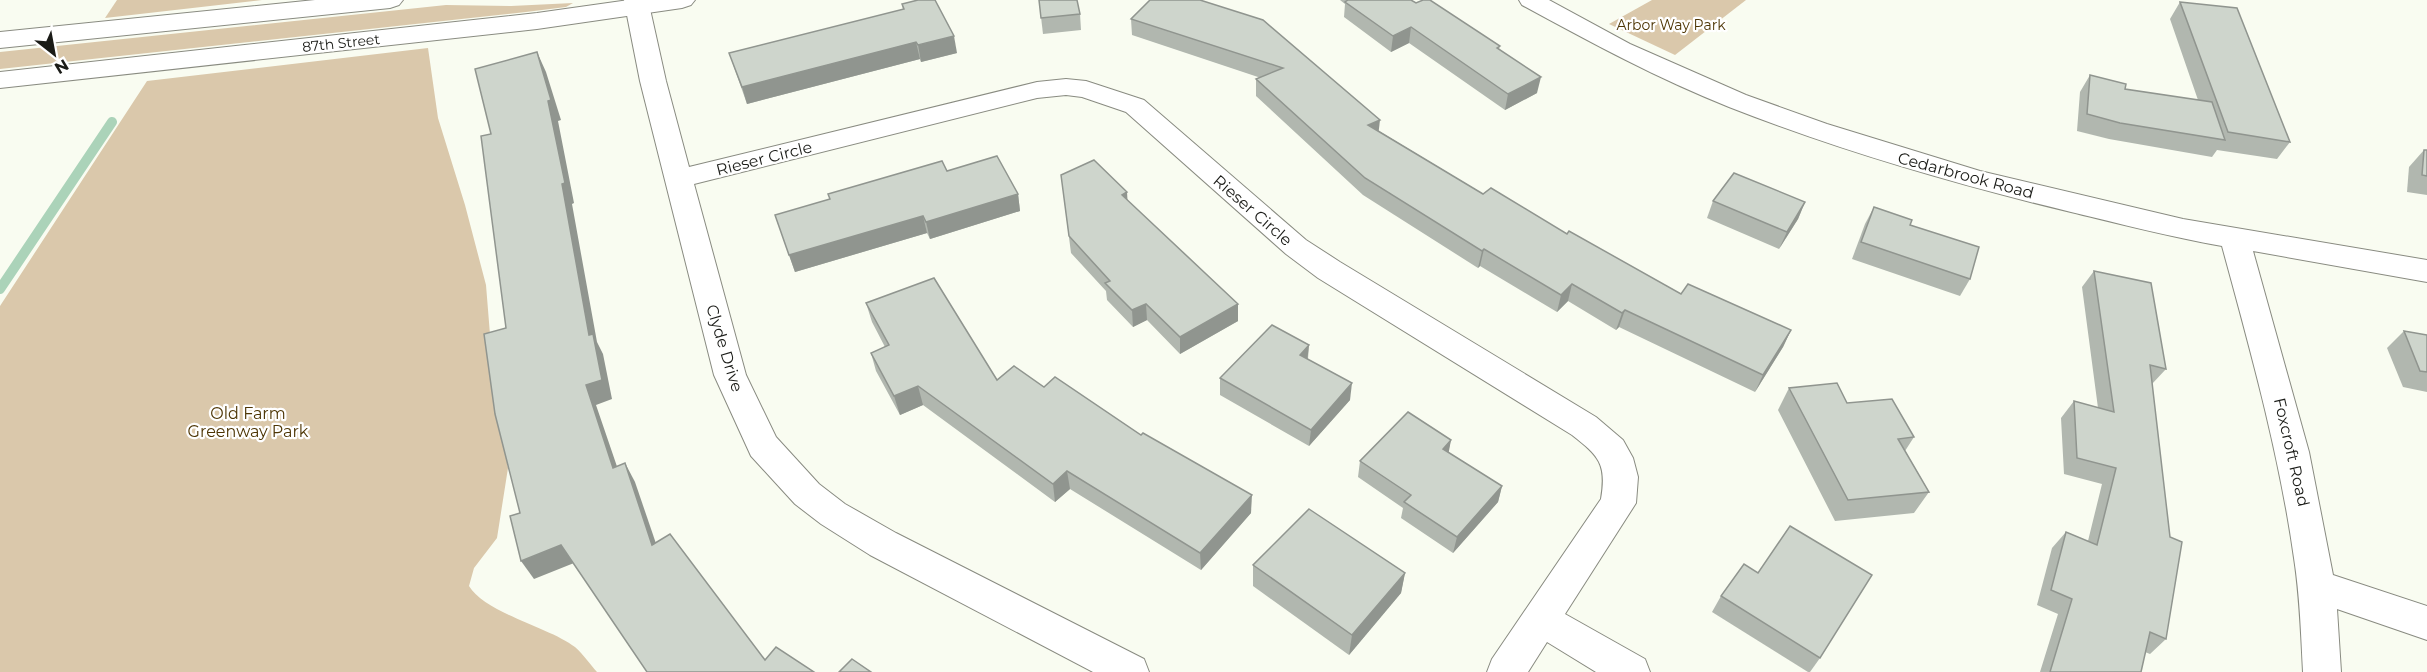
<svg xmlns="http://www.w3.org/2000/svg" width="2427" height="672" viewBox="0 0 2427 672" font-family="Montserrat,sans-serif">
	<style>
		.green { fill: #dac8ab }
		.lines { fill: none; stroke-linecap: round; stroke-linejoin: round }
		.stream { stroke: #abd3b9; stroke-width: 10 }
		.street-casing { stroke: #898b81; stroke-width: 2 }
		.secondary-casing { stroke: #898b81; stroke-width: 2 }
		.street { fill: #fff; fill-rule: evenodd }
		.secondary { fill: #fff; fill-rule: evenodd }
		.wall { fill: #b1b7af }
		.shaded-wall { fill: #90958f }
		.building { fill: #ced5cc; stroke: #90958f; stroke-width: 1.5 }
		.labels { text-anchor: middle; stroke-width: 4.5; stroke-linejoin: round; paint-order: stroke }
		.far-park-label { font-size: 14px; fill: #4d3504; stroke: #fff }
		.far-street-label { font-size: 14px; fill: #1a1b17; stroke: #fff }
		.street-label { font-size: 16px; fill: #1a1b17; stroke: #fff }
		.park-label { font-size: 16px; fill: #4d3504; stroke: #fff }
	</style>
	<rect width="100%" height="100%" fill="#f9fcf1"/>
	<g class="green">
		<polygon points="117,0 262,0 105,18"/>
		<polygon points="1652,0 1746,0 1675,55 1609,24"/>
		<polygon points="573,3 566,7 526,12 0,69 0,52 446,5 511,6"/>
		<path d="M428 48 438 118 465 205 486 285 494 384 508 468 497 538 474 568 469 586C485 613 549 627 575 647 583 654 590 664 597 672H0V306L147 81Z"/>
	</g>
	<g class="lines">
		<polyline class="stream" points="0,289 112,122"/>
		<g class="street-casing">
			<g id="street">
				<path d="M624 0H648L666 81 689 167 1037 82 1066 79 1086 81 1144 100 1306 240 1340 262 1596 417 1623 440 1633 458 1638 477 1636 503 1565 614 1645 659 1650 672H1596L1547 642 1528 672H1487L1492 659 1601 499C1607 464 1599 456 1572 435L1318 278 1286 254 1126 112 1082 97 1066 95 1037 98 694 184 746 375 776 437 819 484 845 504 896 533 1144 659 1149 672H1093L870 555 821 524 795 504 751 456 714 375 640 81Z"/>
				<path d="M1519 0H1549L1630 44 1746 95 1827 124 1980 171 2183 219 2427 260V282L2253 251 2309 452 2333 575 2427 606V640L2337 609 2341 672H2303C2301 634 2300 596 2294 558 2279 452 2250 349 2222 246 2171 237 2121 224 2071 212 1955 184 1841 151 1729 107 1658 79 1590 42 1522 5Z"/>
			</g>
		</g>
		<g class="secondary-casing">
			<g id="secondary">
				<polygon points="315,0 403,0 399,5 390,8 0,48 0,32"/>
				<polygon points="629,0 695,0 691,5 682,8 537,29 0,88 0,72 537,13"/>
			</g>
		</g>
		<use href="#street" class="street"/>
		<use href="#secondary" class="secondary"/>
	</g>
	<g class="wall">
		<polygon points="1039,0 1080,14 1081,30 1043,34"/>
		<polygon points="1200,0 1379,131 1483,194 1567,234 1681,294 1791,330 1783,347 1755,392 1619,327 1616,330 1568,301 1557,312 1480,266 1478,268 1363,195 1256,96 1256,79 1261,78 1132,35 1131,19"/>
		<polygon points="1340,0 1411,0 1416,3 1500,46 1499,49 1537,93 1505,110 1409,43 1391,52 1344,17 1345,4"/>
		<polygon points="2180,2 2290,142 2277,159 2217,150 2212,157 2109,139 2077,131 2080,92 2090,75 2125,89 2198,100 2170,19"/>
		<polygon points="902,4 957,53 921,62 920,59 747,104 729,53 903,10"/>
		<polygon points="2424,150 2427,150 2427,195 2407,192 2409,167"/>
		<polygon points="947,171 1018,194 1020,211 930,239 927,233 795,272 775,215"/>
		<polygon points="1061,175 1127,192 1127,200 1238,321 1180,354 1147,320 1133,327 1107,300 1106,291 1071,253"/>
		<polygon points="1713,201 1805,202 1798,219 1779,249 1707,218"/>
		<polygon points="1874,207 1910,225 1970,279 1960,296 1852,259 1865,224"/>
		<polygon points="2094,271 2166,369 2152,384 2166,639 2150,654 2145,652 2141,672 2040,672 2058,614 2037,605 2052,548 2066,532 2088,541 2102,484 2064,474 2061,418 2074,401 2098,408 2082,287"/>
		<polygon points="866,303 997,380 1044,387 1251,513 1201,570 1070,489 1055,502 923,405 900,415 876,371 871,353 885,347 872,322"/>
		<polygon points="2404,331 2427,335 2427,392 2403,387 2387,348"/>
		<polygon points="1309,345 1308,359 1350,400 1309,446 1220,395 1220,378"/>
		<polygon points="1789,388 1847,403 1914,437 1905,451 1929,492 1914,513 1835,521 1778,410"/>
		<polygon points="1451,440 1448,452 1502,486 1498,502 1453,553 1401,518 1403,508 1358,477 1360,461"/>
		<polygon points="1253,565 1405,573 1401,593 1349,655 1253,586"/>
		<polygon points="1758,573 1820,658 1810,672 1808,672 1712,612 1721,596"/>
	</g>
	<g class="shaded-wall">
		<polygon points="1411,27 1409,43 1391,52 1393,36"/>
		<polygon points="954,36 957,53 921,62 918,45"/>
		<polygon points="916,42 920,59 747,104 742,87"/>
		<polygon points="537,52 546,72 561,120 558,121 574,203 572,204 597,342 603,354 612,399 596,405 624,487 613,468 586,385 589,335"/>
		<polygon points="1541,77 1537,93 1505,110 1508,94"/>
		<polygon points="1380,120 1378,137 1368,125"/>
		<polygon points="1127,192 1128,209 1122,195"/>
		<polygon points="1018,194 1020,211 930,239 926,222"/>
		<polygon points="1805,202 1798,219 1779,249 1787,232"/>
		<polygon points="923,216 927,233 795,272 789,255"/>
		<polygon points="1484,249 1480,266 1478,268 1482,251"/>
		<polygon points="1572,284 1568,301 1557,312 1561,295"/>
		<polygon points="1146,304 1147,320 1133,327 1132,310"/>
		<polygon points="1238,304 1238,321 1180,354 1180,337"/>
		<polygon points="1625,310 1619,327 1616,330 1622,313"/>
		<polygon points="1791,330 1783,347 1755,392 1763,375"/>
		<polygon points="1309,345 1307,362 1300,355"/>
		<polygon points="1352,383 1350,400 1309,446 1311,430"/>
		<polygon points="918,386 923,405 900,415 894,396"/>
		<polygon points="1451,440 1448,456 1443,449"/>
		<polygon points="625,463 635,482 663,564 652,545"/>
		<polygon points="1067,471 1070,489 1055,502 1053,484"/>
		<polygon points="1502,486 1498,502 1453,553 1457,537"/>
		<polygon points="1252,495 1251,513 1201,570 1200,553"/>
		<polygon points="561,545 574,563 534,579 521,561"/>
		<polygon points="1405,573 1401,593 1349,655 1352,635"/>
	</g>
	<g class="building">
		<polygon points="918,0 935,0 954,36 918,45 916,42 742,87 729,53 904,9 902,4"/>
		<polygon points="1039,0 1077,0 1080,14 1041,18"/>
		<polygon points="1150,0 1200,0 1263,20 1380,120 1368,125 1483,194 1491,188 1567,234 1569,231 1681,294 1688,284 1791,330 1763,375 1625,310 1622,313 1572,284 1561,295 1484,249 1482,251 1365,178 1256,79 1283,68 1131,19"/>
		<polygon points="1348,0 1411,0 1416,3 1423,0 1430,0 1500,46 1497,48 1541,77 1508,94 1411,27 1393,36 1345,2"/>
		<polygon points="2180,2 2237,8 2290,142 2228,132"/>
		<polygon points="537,52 551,100 548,101 565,183 562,184 589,335 593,334 602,380 586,385 613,468 625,463 652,545 670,534 765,660 776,647 814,672 647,672 561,545 521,561 510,516 520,513 495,414 484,334 506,328 481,136 491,134 475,69"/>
		<polygon points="2090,75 2126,84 2125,89 2212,102 2225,140 2120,123 2087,114"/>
		<polygon points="2424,150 2427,150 2427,176 2422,175"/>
		<polygon points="997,156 1018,194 926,222 923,216 789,255 775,215 830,199 828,194 942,161 947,171"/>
		<polygon points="1094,160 1127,192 1122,195 1238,304 1180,337 1146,304 1132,310 1105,283 1110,281 1069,236 1061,175"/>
		<polygon points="1734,173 1805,202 1787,232 1713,201"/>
		<polygon points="1874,207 1912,220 1910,225 1979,247 1970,279 1861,242"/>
		<polygon points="2094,271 2151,283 2166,369 2150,365 2170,537 2182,542 2166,639 2150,632 2141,672 2050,672 2072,599 2051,590 2066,532 2097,545 2116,468 2077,458 2074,401 2114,412"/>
		<polygon points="934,278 997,380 1014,366 1044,387 1055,377 1141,435 1143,433 1252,495 1200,553 1067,471 1053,484 918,386 894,396 871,353 889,345 866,303"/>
		<polygon points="1272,325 1309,345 1300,355 1352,383 1311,430 1220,378"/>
		<polygon points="2404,331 2427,335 2427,372 2420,371"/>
		<polygon points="1837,383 1847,403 1892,399 1914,437 1898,439 1929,492 1848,500 1789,388"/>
		<polygon points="1408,412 1451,440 1443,449 1502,486 1457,537 1404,502 1411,495 1360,461"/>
		<polygon points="1309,509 1405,573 1352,635 1253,565"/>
		<polygon points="1790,526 1872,575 1820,658 1721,596 1744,564 1758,573"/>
		<polygon points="852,659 871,672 839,672"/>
	</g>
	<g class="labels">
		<g class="far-park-label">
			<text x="1671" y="30">Arbor Way Park</text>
		</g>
		<g class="far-street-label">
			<text transform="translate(341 43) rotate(-6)" y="5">87th Street</text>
		</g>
		<g class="street-label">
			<text transform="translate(764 158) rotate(-14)" y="6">Rieser Circle</text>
			<text transform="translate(1966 175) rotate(15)" y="6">Cedarbrook Road</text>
			<text transform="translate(1253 210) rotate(41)" y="6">Rieser Circle</text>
			<text transform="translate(725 348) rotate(73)" y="6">Clyde Drive</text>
			<text transform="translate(2292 452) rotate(77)" y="6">Foxcroft Road</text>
		</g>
		<g class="park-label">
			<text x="248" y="419">Old Farm<tspan x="248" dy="18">Greenway Park</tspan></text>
		</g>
	</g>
	<g transform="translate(54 54) rotate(149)" stroke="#ffffff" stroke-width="4.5" paint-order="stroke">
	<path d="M0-4.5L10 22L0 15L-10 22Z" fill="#1a1b17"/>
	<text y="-9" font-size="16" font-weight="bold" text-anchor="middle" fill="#1a1b17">N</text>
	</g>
</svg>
